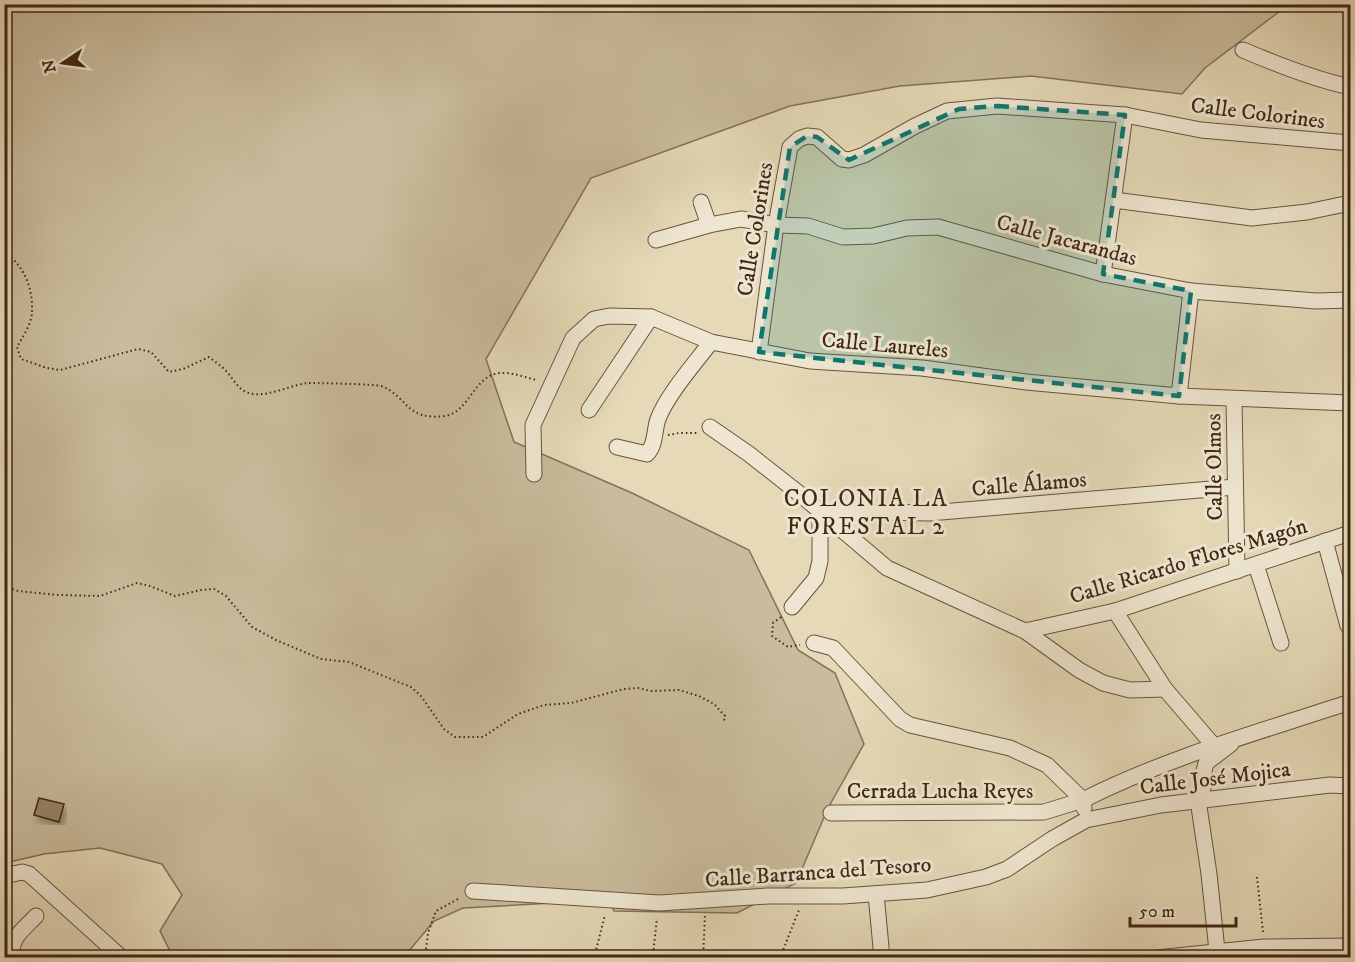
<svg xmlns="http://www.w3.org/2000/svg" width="1355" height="962" viewBox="0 0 1355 962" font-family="'IM FELL DW Pica',serif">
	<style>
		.green { fill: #c9bb9c; stroke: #847159; stroke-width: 1.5 }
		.building { fill: #96846a; stroke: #402716; stroke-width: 1.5; filter: url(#shadow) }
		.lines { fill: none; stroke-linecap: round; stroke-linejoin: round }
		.minor-casing { stroke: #69543e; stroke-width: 17 }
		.path { stroke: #402716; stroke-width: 2; stroke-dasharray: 1.5 3; stroke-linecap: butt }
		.minor { stroke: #eee6d0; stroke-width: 15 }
		.marked { fill: #0f766e; fill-opacity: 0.2; stroke: #0f766e; stroke-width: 4.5; stroke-dasharray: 12 8; stroke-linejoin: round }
		.labels { text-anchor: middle; stroke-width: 6; stroke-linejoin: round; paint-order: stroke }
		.street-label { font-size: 22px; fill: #402716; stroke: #eee6d0 }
		.neighbourhood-label { font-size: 24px; letter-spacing: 1.5px; fill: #402716; stroke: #eee6d0 }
	</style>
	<defs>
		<filter id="shadow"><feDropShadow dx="3.5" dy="6" stdDeviation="3" flood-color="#0004"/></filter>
	</defs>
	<rect width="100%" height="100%" fill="#e5d9b7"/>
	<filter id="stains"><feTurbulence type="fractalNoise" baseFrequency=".00333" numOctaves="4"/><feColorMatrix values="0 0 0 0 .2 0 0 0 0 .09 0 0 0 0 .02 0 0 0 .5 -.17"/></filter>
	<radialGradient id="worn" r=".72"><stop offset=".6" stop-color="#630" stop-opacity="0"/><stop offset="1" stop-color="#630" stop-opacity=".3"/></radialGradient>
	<polygon class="green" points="4,5 1288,5 1205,68 1182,94 1031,76 900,86 790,106 591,178 486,359 514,442 632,493 749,550 798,650 835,673 864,744 828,808 796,883 737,913 614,911 608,900 463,908 434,921 403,958 179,957 172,955 160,931 182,895 162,864 100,848 44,854 5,863"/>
	<polygon class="building" points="39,798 64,804 59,822 34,815"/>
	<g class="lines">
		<g class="minor-casing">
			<g id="minor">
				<path d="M1243 50C1278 65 1313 79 1350 87"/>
				<polyline points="1114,200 1252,218 1307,212 1350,203"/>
				<polyline points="701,202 709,225"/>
				<polyline points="656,240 709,225 741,219 776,225 808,226 843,237 873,236 907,228 938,227 1103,274 1191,291 1316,301 1350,300"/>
				<polyline points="1103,274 1125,115"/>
				<polyline points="759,352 776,225 790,147 799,139 807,136 817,137 842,159 849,160 864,155 915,126 947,111 997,106 1125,115 1201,130 1350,143"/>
				<polyline points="1179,396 1191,291"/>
				<polyline points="1234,399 1237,571"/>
				<polyline points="589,410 651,317"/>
				<polyline points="710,427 749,454 801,495 887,568 1025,631 1079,670 1103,683 1130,690 1165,689"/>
				<path d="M617 447 647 454C656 445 654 430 658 419 667 395 695 363 711 342"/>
				<polyline points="534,474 533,425 573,338 594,319 609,316 651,317 711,342 810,361 922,368 1026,382 1179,396 1350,403"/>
				<polyline points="820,511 929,513 1235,487"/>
				<polyline points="1325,541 1348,626"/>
				<polyline points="1256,565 1281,643"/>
				<polyline points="792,607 816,578 820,561 820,511"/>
				<polyline points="1115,611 1165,689 1214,746"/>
				<polyline points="1025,631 1115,611 1350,533"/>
				<polyline points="814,643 833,648 900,719 910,725 1010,748 1047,765 1083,800 1044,812 831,813"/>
				<path d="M1084 808 1083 800C1168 757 1260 732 1350 702"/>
				<polyline points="4,876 22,872 29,874 122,958"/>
				<polyline points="473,891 659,903 768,896 843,896 927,890 986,877 1007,869 1052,839 1086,820 1161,805 1330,785 1350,786"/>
				<polyline points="876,894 882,958"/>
				<polyline points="1217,951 1209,874 1198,800 1203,788 1202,779 1206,763 1231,744"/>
				<path d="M12 958C9 938 24 929 36 916"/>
				<polyline points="1157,958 1264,947 1350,946"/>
			</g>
		</g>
		<g class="path">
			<path d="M4 252C24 265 33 288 32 311 32 324 23 336 17 347L21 359 47 368 60 370 138 349 151 352 169 372 183 369 209 357C214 361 219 364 224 369 234 378 238 393 254 394 270 396 291 385 308 383 316 383 376 384 381 386 408 396 405 421 445 416 470 412 474 374 501 373 513 372 526 378 537 380"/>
			<polyline points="668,435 679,433 698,433"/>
			<polyline points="4,586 18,591 58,595 100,596 137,583 150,586 175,596 201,590 214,589 226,596 252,627 276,640 321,659 349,662 411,687 421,696 444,729 455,737 483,737 518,714 544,705 571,703 624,689 638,688 651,691 679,690 699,696 714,704 725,716 724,721"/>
			<polyline points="781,617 773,623 772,636 788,647 800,645"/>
			<polyline points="1257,877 1263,932"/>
			<polyline points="653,954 657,918"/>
			<polyline points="425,958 428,933 436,911 460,898"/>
			<polyline points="594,958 605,915"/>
			<polyline points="703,958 705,915"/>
			<polyline points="780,958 799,910"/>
		</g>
		<use href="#minor" class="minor"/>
	</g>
	<path class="marked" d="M997 106 1125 115 1103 274 1191 291 1179 396 759 352 790 147 807 136 817 137 849 160 959 109Z"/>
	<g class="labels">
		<g class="street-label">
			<text transform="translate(1258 112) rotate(7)" y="8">Calle Colorines</text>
			<text transform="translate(754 229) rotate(-81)" y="8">Calle Colorines</text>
			<text transform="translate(1067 239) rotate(15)" y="8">Calle Jacarandas</text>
			<text transform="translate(885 344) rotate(5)" y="8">Calle Laureles</text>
			<text transform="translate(1213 467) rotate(-91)" y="8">Calle Olmos</text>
			<text transform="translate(1029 483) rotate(-5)" y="8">Calle Álamos</text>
			<text transform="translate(1188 560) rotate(-17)" y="8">Calle Ricardo Flores Magón</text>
			<text transform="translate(1215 777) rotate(-7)" y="8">Calle José Mojica</text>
			<text x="940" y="798">Cerrada Lucha Reyes</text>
			<text transform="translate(818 871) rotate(-4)" y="8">Calle Barranca del Tesoro</text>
		</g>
		<g class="neighbourhood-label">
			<text x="866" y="506">COLONIA LA<tspan x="866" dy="28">FORESTAL 2</tspan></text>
		</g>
	</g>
	<rect width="1355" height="962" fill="none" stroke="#e5d9b7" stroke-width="24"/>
	<rect x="6" y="6" width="1343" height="950" fill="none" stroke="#402716" stroke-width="3"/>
	<rect x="12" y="12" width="1331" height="938" fill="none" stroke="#402716" stroke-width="1.5"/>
	<g transform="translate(63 63) rotate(257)" stroke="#eee6d0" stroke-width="4.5" paint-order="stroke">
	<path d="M0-4.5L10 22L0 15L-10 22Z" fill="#402716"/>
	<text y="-9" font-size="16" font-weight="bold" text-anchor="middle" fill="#402716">N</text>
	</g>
	<path d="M1130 917v9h106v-9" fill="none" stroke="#402716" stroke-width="3"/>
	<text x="1139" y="917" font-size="18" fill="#402716" stroke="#eee6d0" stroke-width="4.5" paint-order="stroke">50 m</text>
	<rect width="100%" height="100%" filter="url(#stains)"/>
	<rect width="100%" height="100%" fill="url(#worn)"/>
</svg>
